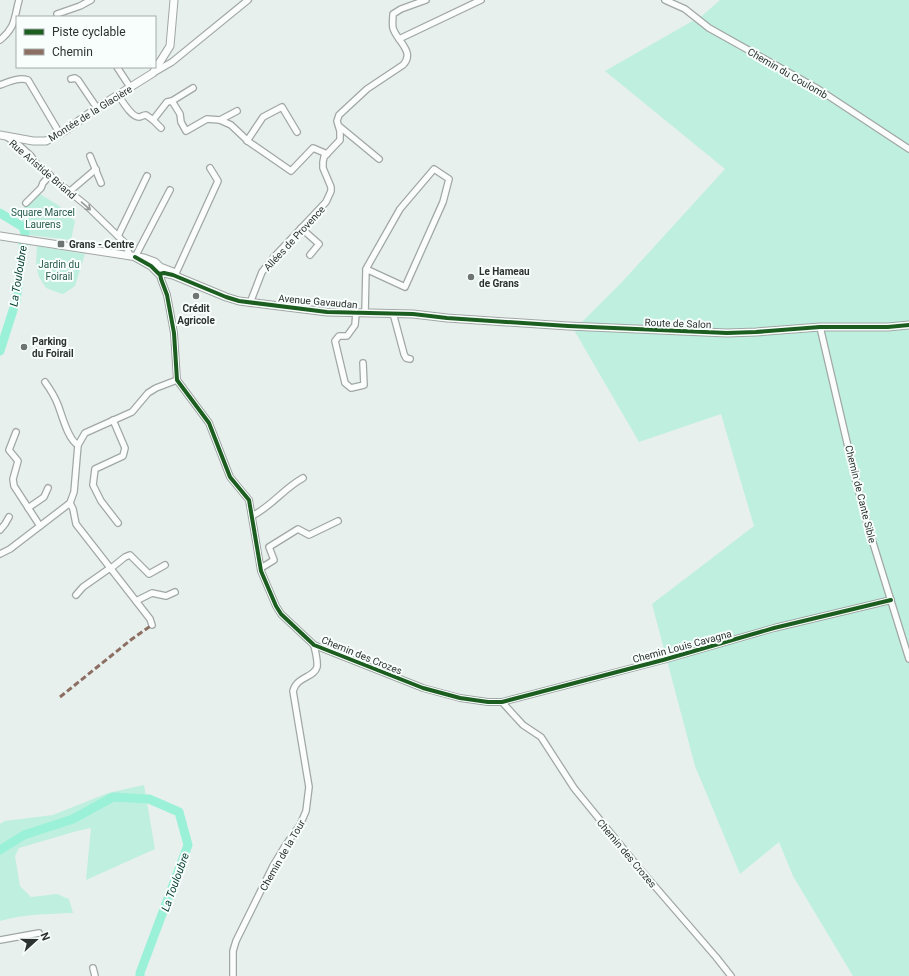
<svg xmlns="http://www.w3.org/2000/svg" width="909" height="976" viewBox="0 0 909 976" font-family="Roboto,sans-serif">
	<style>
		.green { fill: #bfefdf }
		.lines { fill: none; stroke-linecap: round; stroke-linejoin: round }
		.river { stroke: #9bf1d7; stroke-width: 9 }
		.minor-casing { stroke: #a1a7a5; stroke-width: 8 }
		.tertiary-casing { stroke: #a1a7a5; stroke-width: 9 }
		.minor { stroke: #fbfdfc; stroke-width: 5.5 }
		.tertiary { stroke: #fbfdfc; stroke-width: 7 }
		.quiet { stroke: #8d6e63; stroke-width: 3; stroke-dasharray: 6 3; stroke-linecap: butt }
		.cycleway-casing { stroke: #f8fefc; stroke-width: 6 }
		.cycleway { stroke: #1b5e20; stroke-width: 4 }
		.oneway { stroke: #949896 }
		.poi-dot { fill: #6d7472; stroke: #f8fefc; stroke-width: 1.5 }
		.labels { text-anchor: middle; stroke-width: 4; stroke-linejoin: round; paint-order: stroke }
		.street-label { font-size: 10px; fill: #2c3230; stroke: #f8fefc }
		.park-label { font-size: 10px; fill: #2a5c4e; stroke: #f8fefc }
		.poi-label { font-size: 10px; font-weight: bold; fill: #2c3230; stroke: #f8fefc; text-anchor: start }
		.water-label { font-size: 11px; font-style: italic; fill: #073e31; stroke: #f8fefc }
	</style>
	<rect width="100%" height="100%" fill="#e7f0ed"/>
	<g class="green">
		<polygon points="720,0 909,0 909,976 853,976 793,876 779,842 740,874 695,766 652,604 754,526 721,414 639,442 574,330 622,282 725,169 605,71 703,15"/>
		<polygon points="38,193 58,205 75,221 71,240 29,235 26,224 16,216"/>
		<polygon points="37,246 85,254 75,286 65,293 62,294 46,288 39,277 36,265"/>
		<path d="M144 785 155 849 86 880 91 828 77 831 19 848 15 856 20 886 31 897 57 894 69 899 73 913C48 914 23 914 0 921V824L5 821 53 815 108 793Z"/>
	</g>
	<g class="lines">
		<g class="river">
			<polyline points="0,213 23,227 25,233 16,301 0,351"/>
			<polyline points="0,850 24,835 73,819 113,797 149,799 179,812 188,845 140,973 140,976"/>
		</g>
		<g class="minor-casing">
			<g id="minor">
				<polyline points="665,0 685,9 709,28 818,89 909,149"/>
				<polyline points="57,14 80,6 91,0"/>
				<polyline points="399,39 481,0"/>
				<path d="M0 40C16 27 14 18 19 0"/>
				<polyline points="117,67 130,87"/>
				<polyline points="153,73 172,62 248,0"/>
				<polyline points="71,79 75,78 78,80 97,108"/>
				<path d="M0 85C9 82 18 77 28 80L60 134"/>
				<path d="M118 95C122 100 131 117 139 117 141 117 143 115 146 115L153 120 167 102 172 101 180 114 181 122 186 131 207 119 220 120 231 125 249 142 291 171 313 148 327 154"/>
				<polyline points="172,101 193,88"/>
				<polyline points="153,120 161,128"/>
				<polyline points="220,120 237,111"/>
				<polyline points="339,126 379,159"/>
				<polyline points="7,137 20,146 31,156 39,167 87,206 125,243 130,256"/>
				<polyline points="247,141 263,117 282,107 297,132"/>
				<polyline points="90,156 101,183"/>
				<polyline points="69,192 96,169"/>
				<polyline points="26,203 41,188 43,183 50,175"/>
				<polyline points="301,228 319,244 310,255"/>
				<polyline points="118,236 147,176"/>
				<polyline points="135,257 170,190"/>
				<polyline points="176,273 218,181 210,168"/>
				<polyline points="160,274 161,279 167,295 174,333 177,380 209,423 230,477 249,500 261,571 276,606 281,614 314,645 423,688 460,698 488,702 502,702 663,660 774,628 891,600"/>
				<path d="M250 303 262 272 273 258 326 202 331 191V187L323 168V162L324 157 340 140V131L337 121 339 115 367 89 403 65C416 52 396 40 393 28 392 24 393 18 393 14L401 9 426 0"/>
				<polyline points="356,313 355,325 347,336 339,336 335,341 345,383 351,388 364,385 363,363"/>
				<polyline points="365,313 366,269 400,209 434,169 449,179 443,202 405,287 366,269"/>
				<polyline points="393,313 404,354 406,358 410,359"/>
				<polyline points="820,327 856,481 869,530 909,659"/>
				<path d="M45 382C50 389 55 397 58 405 62 415 68 440 78 445"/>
				<polyline points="113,420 125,448 123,456 95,469 93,485 101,501 118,523"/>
				<polyline points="16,432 9,450 18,461 13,479 14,486 40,526"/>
				<polyline points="70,503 73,509 76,524 150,619 152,625"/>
				<polyline points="28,508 44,497 48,488"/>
				<path d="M252 516C272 506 283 489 303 478"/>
				<polyline points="0,530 5,524 9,517"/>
				<polyline points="0,554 10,549 70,503 74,492 78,445 85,433 132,412 148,393 156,388 177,380"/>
				<polyline points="261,568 274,560 269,547 298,529 309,535 338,521"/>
				<polyline points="110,569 125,557 130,555 149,574 165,565"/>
				<polyline points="76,595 83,587 110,568"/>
				<polyline points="136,601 152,593 166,596 175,592"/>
				<polyline points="502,702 523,725 541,737 574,788 639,868 716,957 731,976"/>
				<polyline points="0,940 39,933"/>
				<polyline points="93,968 95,976"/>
				<path d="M233 976V951L236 941 273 866 285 846 300 825 306 811 309 787 293 691C297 676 314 678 317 667 318 660 315 651 314 645"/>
			</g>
		</g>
		<g class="tertiary-casing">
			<g id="tertiary">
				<polyline points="0,135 33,141 46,141 66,130 97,108 153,73 170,46 174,0"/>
				<polyline points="0,236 144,258 155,262 160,267 173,272"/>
				<polyline points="135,257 151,266 159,274 164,273 173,275 226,297 239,301 327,312 413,314 447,318 568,326 727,333 756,332 820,327 888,327 909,325"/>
			</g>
		</g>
		<use href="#minor" class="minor"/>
		<use href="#tertiary" class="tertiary"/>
		<polyline class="quiet" points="60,697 132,639 152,625"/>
		<g class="cycleway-casing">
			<g id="cycleway">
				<polyline points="135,257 151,266 159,274 164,273 173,275 226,297 239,301 327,312 413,314 447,318 568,326 727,333 756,332 820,327 888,327 909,325"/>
				<polyline points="160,274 161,279 167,295 174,333 177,380 209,423 230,477 249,500 261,571 276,606 281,614 314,645 423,688 460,698 488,702 502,702 663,660 774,628 891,600"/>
			</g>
		</g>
		<use href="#cycleway" class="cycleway"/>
	</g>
	<defs><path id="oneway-shaft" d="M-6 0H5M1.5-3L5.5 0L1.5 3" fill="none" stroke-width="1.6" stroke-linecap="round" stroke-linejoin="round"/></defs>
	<use class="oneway" href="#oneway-shaft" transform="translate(86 206) rotate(41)"/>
	<g class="poi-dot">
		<rect x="57" y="240" width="8" height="8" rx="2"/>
		<circle cx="471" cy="277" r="4"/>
		<circle cx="196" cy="296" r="4"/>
		<circle cx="24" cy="347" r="4"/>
	</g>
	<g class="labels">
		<g class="street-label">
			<text transform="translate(788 73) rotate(30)" y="4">Chemin du Coulomb</text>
			<text transform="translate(90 113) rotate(-32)" y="4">Montée de la Glacière</text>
			<text transform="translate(43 169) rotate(41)" y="4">Rue Aristide Briand</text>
			<text transform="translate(294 238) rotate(-47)" y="4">Allées de Provence</text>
			<text transform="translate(318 301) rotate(5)" y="4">Avenue Gavaudan</text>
			<text transform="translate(678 323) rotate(2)" y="4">Route de Salon</text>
			<text transform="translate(861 494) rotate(76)" y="4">Chemin de Cante Sible</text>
			<text transform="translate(682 646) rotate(-15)" y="4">Chemin Louis Cavagna</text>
			<text transform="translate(362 655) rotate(22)" y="4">Chemin des Crozes</text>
			<text transform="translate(627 853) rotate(50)" y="4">Chemin des Crozes</text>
			<text transform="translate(282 855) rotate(-60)" y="4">Chemin de la Tour</text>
		</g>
		<g class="park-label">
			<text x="43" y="216">Square Marcel<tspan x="43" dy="12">Laurens</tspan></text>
			<text x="59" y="268">Jardin du<tspan x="59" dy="12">Foirail</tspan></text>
		</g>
		<g class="poi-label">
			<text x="69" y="248">Grans - Centre</text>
			<text x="479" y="275">Le Hameau<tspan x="479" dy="12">de Grans</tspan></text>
			<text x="196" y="312" text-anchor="middle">Crédit<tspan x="196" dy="12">Agricole</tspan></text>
			<text x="32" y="345">Parking<tspan x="32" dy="12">du Foirail</tspan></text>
		</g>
		<g class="water-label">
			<text transform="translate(18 276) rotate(-81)" y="4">La Touloubre</text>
			<text transform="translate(175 882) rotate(-70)" y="4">La Touloubre</text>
		</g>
	</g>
	<rect x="16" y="16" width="140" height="52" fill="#f8fefc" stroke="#a6acaa"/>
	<rect x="24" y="29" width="20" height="6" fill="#1b5e20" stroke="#a6acaa"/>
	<text x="52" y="36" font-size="12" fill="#2c3230">Piste cyclable</text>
	<rect x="24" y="49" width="20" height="6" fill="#8d6e63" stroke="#a6acaa"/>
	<text x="52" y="56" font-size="12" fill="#2c3230">Chemin</text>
	<g transform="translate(36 940) rotate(69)" stroke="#f8fefc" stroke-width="3" paint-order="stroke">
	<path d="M0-3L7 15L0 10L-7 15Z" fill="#2c3230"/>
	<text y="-6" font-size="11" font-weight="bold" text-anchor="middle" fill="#2c3230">N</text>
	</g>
</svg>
